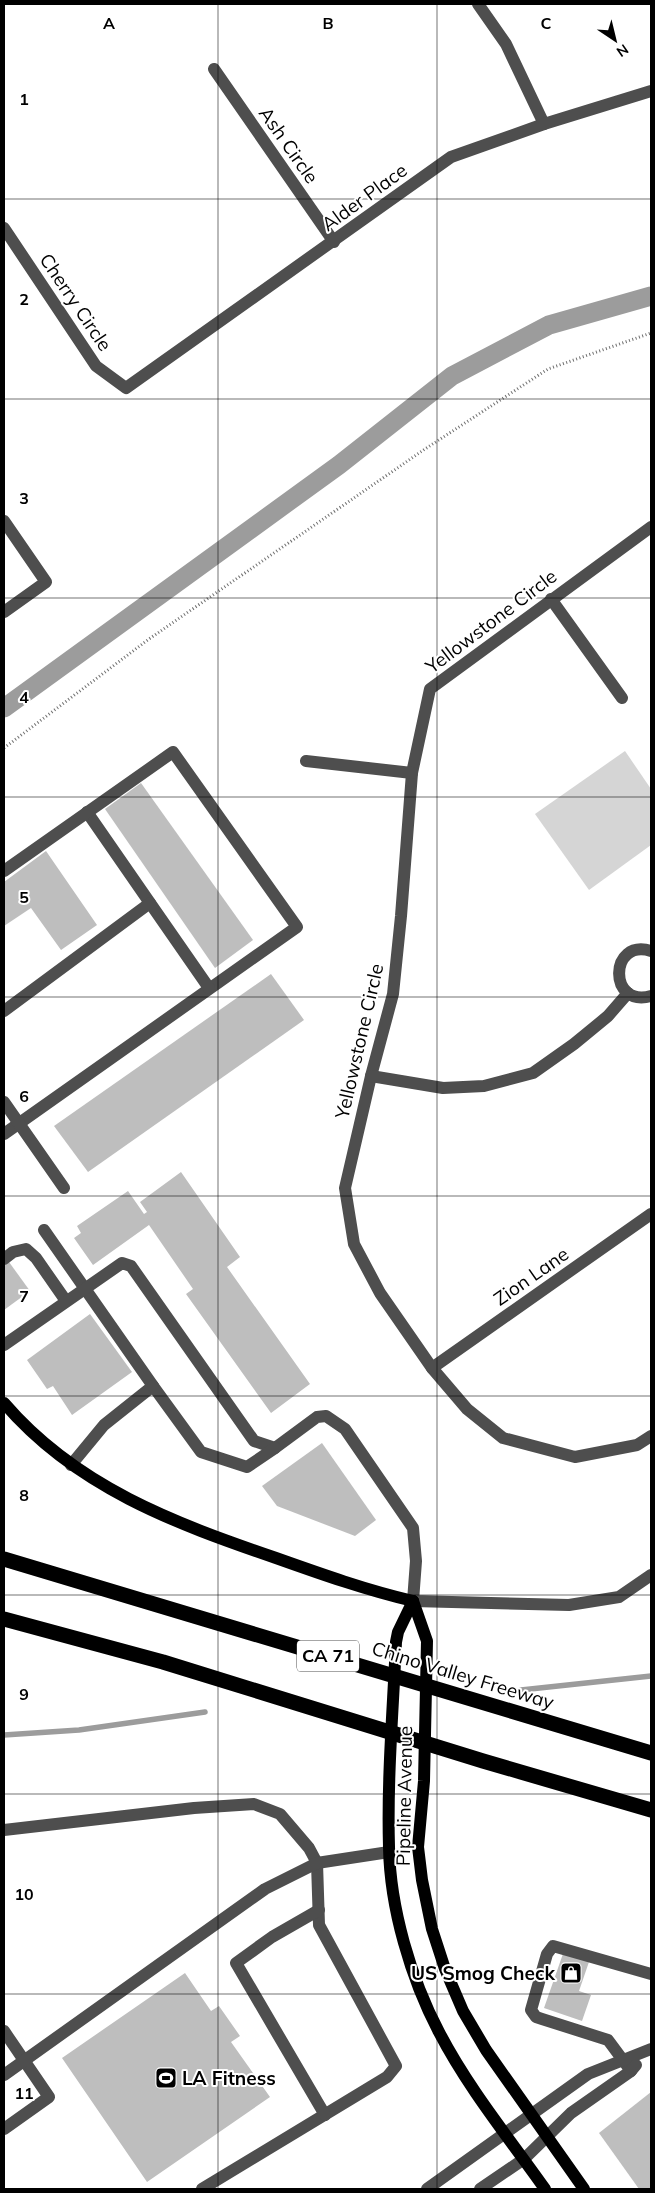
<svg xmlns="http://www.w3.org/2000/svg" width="655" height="2193" viewBox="0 0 655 2193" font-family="Mulish,sans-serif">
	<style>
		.green { fill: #d5d5d5 }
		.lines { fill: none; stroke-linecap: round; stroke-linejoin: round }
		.stream { stroke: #9c9c9c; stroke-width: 5.5 }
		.canal { stroke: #9c9c9c; stroke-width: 19 }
		.building { fill: #bebebe }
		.path { stroke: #707070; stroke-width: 3; stroke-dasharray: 1 2.5; stroke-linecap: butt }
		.minor { stroke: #4e4e4e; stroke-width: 12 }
		.major { stroke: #000; stroke-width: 12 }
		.highway { stroke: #000; stroke-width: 15 }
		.grid { fill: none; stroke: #000; stroke-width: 1; stroke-opacity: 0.55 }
		.labels { text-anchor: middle; stroke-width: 4; stroke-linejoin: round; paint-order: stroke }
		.shield { fill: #fff; stroke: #4c4c4c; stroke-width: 1 }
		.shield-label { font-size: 18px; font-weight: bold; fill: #000 }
		.street-label { font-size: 19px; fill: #000; stroke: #fff }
		.poi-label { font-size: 19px; font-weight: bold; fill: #000; stroke: #fff; text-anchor: end }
		.grid-label { font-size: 16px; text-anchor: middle; font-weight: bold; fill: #000; stroke: #fff; stroke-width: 4; stroke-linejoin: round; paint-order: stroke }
	</style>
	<rect width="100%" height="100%" fill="#fff"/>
	<polygon class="green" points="625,751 651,789 651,845 589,890 535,814"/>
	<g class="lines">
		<g class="stream">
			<polyline points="521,1690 651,1676"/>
			<polyline points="4,1735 79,1730 205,1712"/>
		</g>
		<polyline class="canal" points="4,708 339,465 452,376 549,325 651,296"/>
	</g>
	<g class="building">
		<polygon points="141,783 253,940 215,968 105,809"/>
		<polygon points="46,851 97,925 61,950 31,908 4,926 4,882"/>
		<polygon points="271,974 304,1020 88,1172 54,1126"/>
		<polygon points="181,1172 240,1257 227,1267 310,1384 271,1413 186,1294 193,1289 149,1225 93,1265 74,1238 81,1233 77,1226 128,1191 144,1214 147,1212 140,1202"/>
		<polygon points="9,1262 30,1291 4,1310 4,1266"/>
		<polygon points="90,1314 132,1372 72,1415 53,1386 47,1389 27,1360"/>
		<polygon points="322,1443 376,1520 355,1536 277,1506 262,1486"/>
		<polygon points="565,1948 591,1956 579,1991 591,1995 582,2021 544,2008"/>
		<polygon points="185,1973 211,2011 219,2006 240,2036 231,2042 270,2097 147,2182 62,2058"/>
		<polygon points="651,2092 651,2189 639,2189 599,2133"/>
	</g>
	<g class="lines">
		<polyline class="path" points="4,748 149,639 425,449 548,369 651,333"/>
		<g class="minor">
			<polyline points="478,4 506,44 544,124"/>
			<polyline points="214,69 334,242"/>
			<polyline points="4,228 96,366 126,388 451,157 544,124 651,91"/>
			<polyline points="4,521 46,582 4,612"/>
			<polyline points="651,527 430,689 412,773 401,916 393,994 371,1076 345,1188 354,1244 380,1293 432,1368 467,1409 503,1438 575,1457 637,1445 651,1436"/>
			<polyline points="551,599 622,698"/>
			<polyline points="306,761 412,773"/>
			<polyline points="87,812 150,903"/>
			<polyline points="4,871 173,752 297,927 4,1134"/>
			<path d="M651 951C609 938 608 1008 651 996"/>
			<polyline points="4,1011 150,903 209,988"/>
			<polyline points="371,1076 443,1088 484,1086 533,1073 574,1044 608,1016 628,993"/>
			<polyline points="4,1102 64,1188"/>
			<polyline points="44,1230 153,1386 104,1425 71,1465"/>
			<polyline points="4,1259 13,1252 26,1249 36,1258 66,1301"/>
			<polyline points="4,1345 122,1263 131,1266 254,1441 275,1448 317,1417 326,1416 345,1429 413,1528 416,1561 413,1601 569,1605 619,1597 651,1575"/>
			<polyline points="432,1368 651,1214"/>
			<polyline points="153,1386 201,1452 247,1467 275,1448"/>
			<polyline points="4,1830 194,1808 254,1804 280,1814 309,1848 317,1863 319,1925 396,2066 387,2077 202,2189"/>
			<polyline points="319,1910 272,1937 236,1963 325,2115"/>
			<polyline points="4,2031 49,2097 4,2129"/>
			<polyline points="631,2071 608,2040 542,2019 536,2017 531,2010 547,1954 553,1946 651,1974"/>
			<polyline points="4,2075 265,1889 317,1863 389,1852"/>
			<polyline points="427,2189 588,2074 651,2049"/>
			<polyline points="480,2189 524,2159 571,2113 631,2071 636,2065"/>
		</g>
		<g class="major">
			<path d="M4 1403C76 1487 174 1523 276 1558 321 1574 366 1590 413 1601"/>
			<polyline points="413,1601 427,1641 424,1781 418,1847 422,1880 432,1929 445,1969 463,2011 486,2050 584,2189"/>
			<path d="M413 1601 398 1632 396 1642C393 1710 387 1779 389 1847 390 1908 411 1979 439 2032 468 2088 509 2138 545 2189"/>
		</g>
		<g class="highway">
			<polyline points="4,1559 651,1753"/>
			<polyline points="4,1619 163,1662 483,1761 651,1810"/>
		</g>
	</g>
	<path class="grid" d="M218 4V2189M437 4V2189M4 199H651M4 399H651M4 598H651M4 797H651M4 997H651M4 1196H651M4 1396H651M4 1595H651M4 1794H651M4 1994H651"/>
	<defs>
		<g id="shop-square" transform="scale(1.125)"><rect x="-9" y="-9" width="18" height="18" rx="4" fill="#000" stroke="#fff"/><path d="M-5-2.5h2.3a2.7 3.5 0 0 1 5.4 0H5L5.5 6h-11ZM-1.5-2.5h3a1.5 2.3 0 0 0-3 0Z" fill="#fff"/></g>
		<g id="stadium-square" transform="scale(1.125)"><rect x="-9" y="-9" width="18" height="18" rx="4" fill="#000" stroke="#fff"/><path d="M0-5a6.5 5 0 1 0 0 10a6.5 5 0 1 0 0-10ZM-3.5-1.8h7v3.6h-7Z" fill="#fff"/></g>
	</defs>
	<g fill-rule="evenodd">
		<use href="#shop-square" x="571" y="1973"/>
		<use href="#stadium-square" x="166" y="2078"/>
	</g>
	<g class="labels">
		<rect class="shield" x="297" y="1640.5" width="62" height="31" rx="4"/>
		<g class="shield-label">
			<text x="328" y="1662">CA 71</text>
		</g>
		<g class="street-label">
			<text transform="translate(289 145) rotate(55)" y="7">Ash Circle</text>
			<text transform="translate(364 197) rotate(-36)" y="7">Alder Place</text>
			<text transform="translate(76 302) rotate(56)" y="7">Cherry Circle</text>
			<text transform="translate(491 621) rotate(-37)" y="7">Yellowstone Circle</text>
			<text transform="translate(359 1041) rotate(-77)" y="7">Yellowstone Circle</text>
			<text transform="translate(531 1276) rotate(-35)" y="7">Zion Lane</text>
			<text transform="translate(463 1675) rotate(17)" y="7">Chino Valley Freeway</text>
			<text transform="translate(404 1796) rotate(-89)" y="7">Pipeline Avenue</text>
		</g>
		<g class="poi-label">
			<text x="555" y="1980">US Smog Check</text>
			<text x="182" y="2085" text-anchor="start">LA Fitness</text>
		</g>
	</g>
	<g class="grid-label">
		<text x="109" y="29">A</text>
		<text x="328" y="29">B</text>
		<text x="546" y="29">C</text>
		<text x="24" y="105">1</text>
		<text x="24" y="305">2</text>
		<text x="24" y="504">3</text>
		<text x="24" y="703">4</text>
		<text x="24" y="903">5</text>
		<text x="24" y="1102">6</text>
		<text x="24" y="1302">7</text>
		<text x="24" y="1501">8</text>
		<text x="24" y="1700">9</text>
		<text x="24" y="1900">10</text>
		<text x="24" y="2099">11</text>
	</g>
	<rect width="655" height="2193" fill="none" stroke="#000000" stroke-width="10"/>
	<g transform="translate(615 40) rotate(145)" stroke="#ffffff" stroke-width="4" paint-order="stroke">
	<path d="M0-4L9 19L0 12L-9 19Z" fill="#000000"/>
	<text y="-8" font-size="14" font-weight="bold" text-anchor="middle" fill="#000000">N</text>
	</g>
</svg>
